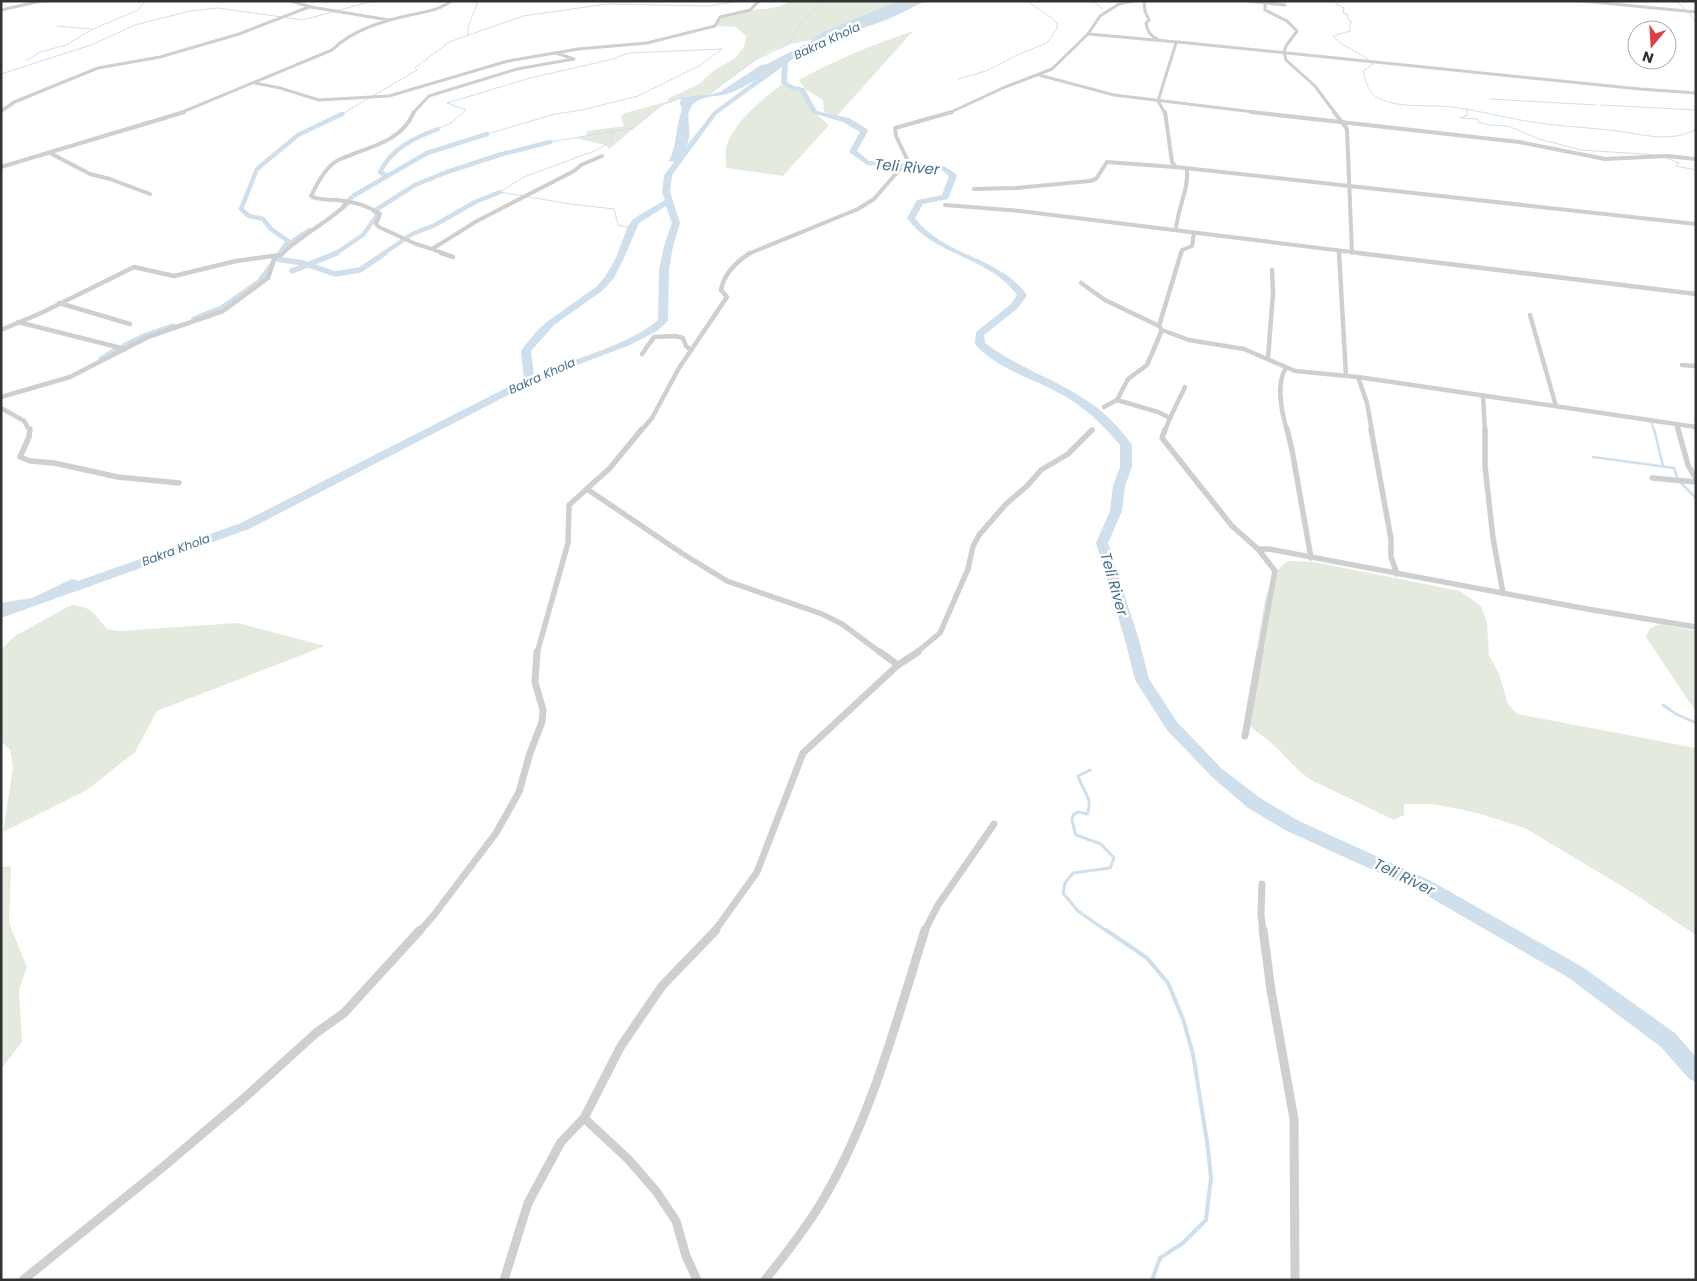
<svg xmlns="http://www.w3.org/2000/svg" width="1697" height="1281" viewBox="0 0 1697 1281" font-family="Poppins,sans-serif">
	<style>
		.green { fill: #e4ebde }
		.water { fill: #cfdfec }
		.lines { fill: none; stroke-linecap: round; stroke-linejoin: round }
		.stream-far4 { stroke: #cfdfec; stroke-width: 1 }
		.stream-far3 { stroke: #cfdfec; stroke-width: 2 }
		.stream-far2 { stroke: #cfdfec; stroke-width: 2.5 }
		.stream-far1 { stroke: #cfdfec; stroke-width: 3 }
		.stream { stroke: #cfdfec; stroke-width: 4 }
		.canal-far1 { stroke: #cfdfec; stroke-width: 4.5 }
		.canal { stroke: #cfdfec; stroke-width: 5.5 }
		.river { fill: #cfdfec; fill-rule: evenodd }
		.street-far5 { stroke: #cfcfcf; stroke-width: 3 }
		.street-far4 { stroke: #cfcfcf; stroke-width: 4 }
		.street-far3 { stroke: #cfcfcf; stroke-width: 4.5 }
		.street-far2 { stroke: #cfcfcf; stroke-width: 5.5 }
		.street-far1 { stroke: #cfcfcf; stroke-width: 7 }
		.street { stroke: #cfcfcf; stroke-width: 9 }
		.labels { text-anchor: middle; stroke-width: 5; stroke-linejoin: round; paint-order: stroke }
		.far-water-label { font-size: 12px; font-style: italic; fill: #436f91; stroke: #fff }
		.water-label { font-size: 15px; font-style: italic; fill: #436f91; stroke: #fff }
	</style>
	<rect width="100%" height="100%" fill="#fff"/>
	<g class="green">
		<path d="M789 1H897L818 34 813 40 789 44 769 52 755 60 708 95 681 98 662 105 609 149 605 145 576 138 587 136V131L624 126 621 117 625 113 669 101 667 99 699 84 712 72 735 58 744 47 746 36 736 27 715 26 720 17C730 15 740 11 751 10 763 8 779 10 789 1Z"/>
		<path d="M913 31 837 116 824 112 823 100 805 89 799 80C836 59 873 45 913 31Z"/>
		<path d="M784 83 792 88 802 89 814 112 829 125 783 176 726 168C726 162 725 154 726 148 732 123 764 98 784 83Z"/>
		<path d="M1288 561 1314 562 1460 591 1481 606 1487 623 1489 655 1499 674 1508 704 1517 714 1696 748V935L1630 891 1525 828 1477 813 1434 804H1404V815L1394 820 1311 780C1295 769 1284 754 1270 742 1257 731 1255 733 1245 717L1265 600C1269 586 1275 569 1288 561Z"/>
		<path d="M71 605C92 606 95 615 107 629L119 631 238 623 325 646 157 711 135 752 87 790 3 832 13 767 10 750 1 741V649L15 636Z"/>
		<polygon points="1661,624 1696,631 1696,712 1646,637 1650,628"/>
		<polygon points="11,866 9,923 27,967 19,990 22,1042 1,1069 1,867"/>
	</g>
	<g class="water">
		<path d="M897 1H925C912 8 899 14 886 20 854 32 810 42 784 66L781 64C768 73 745 87 730 93 718 98 699 94 691 107 685 116 691 127 689 137 688 146 682 154 678 162L669 161C678 142 675 128 682 109L680 104 681 98 708 95 720 92 761 65 767 64 813 40 818 34Z"/>
		<polygon points="72,579 93,585 1,618 1,603 32,598"/>
	</g>
	<g class="lines">
		<g class="stream-far4">
			<polyline points="1093,1 1103,9"/>
			<path d="M1336 1V4L1344 8 1343 13 1348 15 1347 18 1352 22 1350 23V31L1333 36C1344 49 1361 51 1373 64L1363 71C1366 82 1368 94 1380 99 1402 109 1429 104 1452 107 1477 110 1501 117 1526 121 1554 126 1582 127 1609 130 1639 133 1667 144 1695 130L1696 123"/>
			<polyline points="1677,1 1686,11"/>
			<polyline points="1688,12 1696,22"/>
			<polyline points="57,26 90,29"/>
			<polyline points="468,35 468,27 478,1"/>
			<polyline points="26,61 40,52 66,45 93,29 138,10 145,1"/>
			<polyline points="1,74 91,45 135,25 190,11 218,8 303,20 369,2 367,1"/>
			<path d="M958 79 986 71 1017 55 1047 43 1057 28V23C1049 14 1037 10 1028 1"/>
			<polyline points="1490,99 1596,105"/>
			<polyline points="1601,105 1696,110"/>
			<polyline points="1466,109 1468,115 1460,118 1478,119 1478,122 1489,125 1508,126 1539,139 1581,150 1657,155"/>
			<polyline points="1,113 18,102 54,87"/>
			<polyline points="342,114 417,70 415,68 449,42 523,16 607,4 708,6 741,1"/>
			<polyline points="438,129 451,123 466,110 447,103 530,78 613,59 628,53 722,49 699,66 638,96 582,110 555,114 487,134"/>
			<polyline points="130,130 167,119"/>
			<polyline points="550,142 633,128 662,105 681,98 708,95 755,60 789,44 799,26 824,1"/>
			<polyline points="1664,157 1679,163 1676,166 1696,170"/>
			<polyline points="500,192 570,204 614,209 618,225 631,228"/>
			<polyline points="500,192 524,177 597,150 611,141 612,131"/>
		</g>
		<polyline class="stream-far3" points="1652,423 1654,431"/>
		<g class="stream-far2">
			<polyline points="1654,429 1663,466"/>
			<polyline points="1593,457 1674,468 1678,480 1696,498"/>
		</g>
		<g class="stream-far1">
			<polyline points="1663,705 1676,714 1696,723"/>
			<path d="M1090 770 1078 776C1082 790 1094 799 1087 814L1078 812 1073 815 1072 821 1076 835 1101 844 1114 858 1110 868 1073 873 1065 883 1063 893 1078 911 1108 932"/>
		</g>
		<polyline class="stream" points="1106,930 1147,958 1168,983 1183,1019 1193,1054 1208,1148 1211,1178 1206,1220 1183,1243 1160,1258 1152,1280"/>
		<g class="canal-far1">
			<path d="M387 176 380 172C392 148 414 138 438 129"/>
			<polyline points="343,206 353,196 427,153 487,134"/>
			<polyline points="284,247 309,230"/>
			<polyline points="279,254 288,241 271,229 263,219 249,216 241,209 257,169 298,135 342,114"/>
			<polyline points="335,254 363,235 378,214 374,211 415,185 447,172 499,155 550,142"/>
			<polyline points="383,254 412,234 435,225 475,202 500,192"/>
		</g>
		<g class="canal">
			<polyline points="277,259 303,263 335,274 360,270 385,253"/>
			<polyline points="292,271 337,253"/>
			<polyline points="223,307 259,282 272,265"/>
			<polyline points="194,319 219,309"/>
			<polyline points="124,346 144,336 173,326"/>
			<polyline points="101,359 117,349"/>
		</g>
		<path class="river" d="M787 57 792 58 788 62 787 82 794 86 804 88 817 111 849 118 867 129 868 131 857 151 869 161 944 166 956 174 957 176 948 199 923 204 915 218C943 256 999 256 1027 295L1018 308 984 335 985 343C1018 368 1058 380 1092 404 1107 414 1121 430 1132 445V467L1125 486 1122 511 1108 543 1139 640 1149 679 1177 722 1221 768 1260 798 1299 821 1431 881 1581 966 1675 1033 1696 1057V1082L1689 1079 1661 1047 1569 978 1419 891 1287 831 1248 808 1211 776 1167 730 1135 680 1125 640 1096 543 1110 511 1113 486 1120 467V445C1102 424 1084 406 1059 393 1032 378 995 368 975 344L976 332 1011 304 1017 295C990 257 934 256 907 218L917 200 942 195 949 176 942 170 867 165 849 152 860 132 843 122 812 113 800 91 790 89 781 83 782 67 717 114 672 175 670 192 680 223 673 246 669 270 668 321 657 331 630 345 533 382 249 529 74 592H64L62 589 64 586 241 523 524 379 521 351 522 349 537 331 548 321 596 287 605 277 616 258 627 228 633 219 665 200 662 192 664 175 713 112ZM666 206 672 223 664 246 659 270 658 320C632 344 568 361 534 375L531 351 554 325 602 291 614 278 624 258 639 223Z"/>
		<g class="street-far5">
			<polyline points="291,1 311,7 389,20"/>
			<path d="M1144 1 1145 11 1149 20 1146 23C1147 30 1150 36 1157 39"/>
			<polyline points="1248,1 1285,5"/>
			<polyline points="1265,1 1265,10 1287,21 1297,31 1286,46 1284,52 1286,60 1315,86 1335,113"/>
			<polyline points="1583,1 1696,12"/>
			<polyline points="1,10 41,1"/>
			<polyline points="1088,34 1177,42"/>
			<polyline points="1039,75 1114,95 1262,113"/>
			<polyline points="255,83 280,88 319,100 389,96 508,61 578,49 647,43 715,26 720,17 750,10 759,1"/>
			<polyline points="1,111 14,102 98,68 160,57 239,34 309,7"/>
			<path d="M180 113 332 50C352 30 383 21 410 15 424 12 440 10 451 1"/>
			<polyline points="413,113 429,96 517,69 574,59 556,53"/>
			<polyline points="949,113 1005,87 1052,69 1088,34 1100,16 1119,4 1133,1"/>
			<polyline points="1165,113 1158,101 1176,43 1178,42 1640,89 1696,93"/>
		</g>
		<g class="street-far4">
			<path d="M414 112C403 138 378 145 353 154 348 157 340 158 335 162 324 170 317 184 311 196 320 201 329 199 338 200 354 202 367 205 380 214L376 224 379 227 416 244 432 249 477 221 574 171 581 165 602 156"/>
			<polyline points="1165,112 1172,162 1176,167 1696,224"/>
			<polyline points="1251,112 1519,142 1605,159 1667,156 1696,159"/>
			<polyline points="1334,112 1347,129 1352,253"/>
			<polyline points="50,153 90,174 110,179 150,194"/>
			<polyline points="906,163 907,159 896,136 895,128 952,112"/>
			<polyline points="1,167 184,112"/>
			<polyline points="974,189 1015,188 1090,181 1096,179 1107,162 1174,167"/>
			<polyline points="945,205 1020,211 1368,254"/>
			<path d="M1176 230C1177 209 1189 190 1187 169"/>
			<polyline points="432,249 445,254"/>
			<polyline points="1339,251 1339,254"/>
			<path d="M282 254C302 234 329 222 349 202"/>
			<polyline points="748,254 858,209 874,199 900,169"/>
			<polyline points="1181,254 1182,250 1192,246 1194,233"/>
		</g>
		<g class="street-far3">
			<polyline points="441,253 453,257"/>
			<polyline points="1181,253 1159,326 1162,330 1189,340 1244,349 1295,371 1358,377 1696,427"/>
			<polyline points="1339,253 1346,375"/>
			<polyline points="1358,253 1696,294"/>
			<polyline points="1081,283 1105,300 1159,326"/>
			<polyline points="59,303 130,324"/>
			<polyline points="1530,315 1556,406"/>
			<polyline points="18,322 125,349"/>
			<polyline points="1,330 41,313 134,267 174,276 236,261 281,255 283,253"/>
			<polyline points="642,354 654,337 675,336 683,338 686,346 691,350"/>
			<polyline points="1268,358 1273,293 1272,270"/>
			<polyline points="1682,365 1696,366"/>
			<path d="M1286 368C1275 384 1282 413 1287 431"/>
			<polyline points="1358,377 1367,403 1372,431"/>
			<polyline points="1483,395 1485,431"/>
			<polyline points="1,397 70,377 148,337 223,311 268,278 275,256"/>
			<polyline points="1117,400 1158,412 1170,418 1165,431"/>
			<polyline points="1104,407 1117,400 1128,379 1147,365 1162,330"/>
			<polyline points="1,408 24,421 30,431"/>
			<polyline points="1170,418 1185,387"/>
			<polyline points="1677,425 1679,431"/>
			<path d="M641 431 652 418 679 368 727 297 721 290C724 273 736 262 750 253"/>
		</g>
		<g class="street-far2">
			<polyline points="30,429 29,437 20,457 30,461 54,463 118,477 179,483"/>
			<polyline points="1165,429 1162,438 1232,526 1258,549"/>
			<polyline points="1287,429 1292,450 1311,558"/>
			<polyline points="1371,429 1391,539 1391,557 1397,574"/>
			<polyline points="1485,429 1485,466 1493,538 1503,593"/>
			<polyline points="1678,429 1688,465 1696,479"/>
			<polyline points="1652,478 1696,482"/>
			<polyline points="587,489 683,554 727,581 822,614 842,624 881,653"/>
			<polyline points="537,653 568,543 569,505 610,468 642,429"/>
			<polyline points="916,653 940,633 968,569 973,546 979,535 1006,504 1027,486 1041,470 1068,454 1092,430"/>
			<polyline points="1260,653 1275,571 1258,549 1269,549 1587,609 1696,627"/>
		</g>
		<g class="street-far1">
			<polyline points="880,652 898,665"/>
			<polyline points="1245,736 1260,652"/>
			<polyline points="1262,884 1261,915 1263,932"/>
			<polyline points="419,932 434,915 496,833 519,792 530,753 542,722 543,710 535,682 537,652"/>
			<polyline points="714,932 757,872 803,753 898,665 918,652"/>
			<polyline points="924,932 938,905 994,824"/>
		</g>
		<g class="street">
			<polyline points="1263,930 1271,990 1294,1119 1295,1280"/>
			<polyline points="584,1118 628,1159 656,1191 676,1221 686,1256 697,1280"/>
			<polyline points="23,1280 163,1167 242,1100 316,1033 344,1013 420,930"/>
			<polyline points="504,1280 528,1203 561,1142 584,1118 621,1046 662,986 716,930"/>
			<path d="M765 1280C785 1255 804 1231 821 1203 871 1120 896 1022 925 930"/>
		</g>
	</g>
	<g class="labels">
		<g class="far-water-label">
			<text transform="translate(827 41) rotate(-25)" y="4">Bakra Khola</text>
			<text transform="translate(542 376) rotate(-24)" y="4">Bakra Khola</text>
			<text transform="translate(176 550) rotate(-20)" y="4">Bakra Khola</text>
		</g>
		<g class="water-label">
			<text transform="translate(907 167) rotate(5)" y="5">Teli River</text>
			<text transform="translate(1114 584) rotate(74)" y="5">Teli River</text>
			<text transform="translate(1404 877) rotate(26)" y="5">Teli River</text>
		</g>
	</g>
	<rect width="1697" height="1281" fill="none" stroke="#323232" stroke-width="5"/>
	<g transform="translate(1652 45) rotate(198)"><circle r="24" fill="#ffffff" stroke="#adadad"/>
	<path d="M0-4L9 19L0 12L-9 19Z" fill="#dd4044"/>
	<text y="-8" font-size="14" font-weight="bold" text-anchor="middle" fill="#323232">N</text>
	</g>
</svg>
